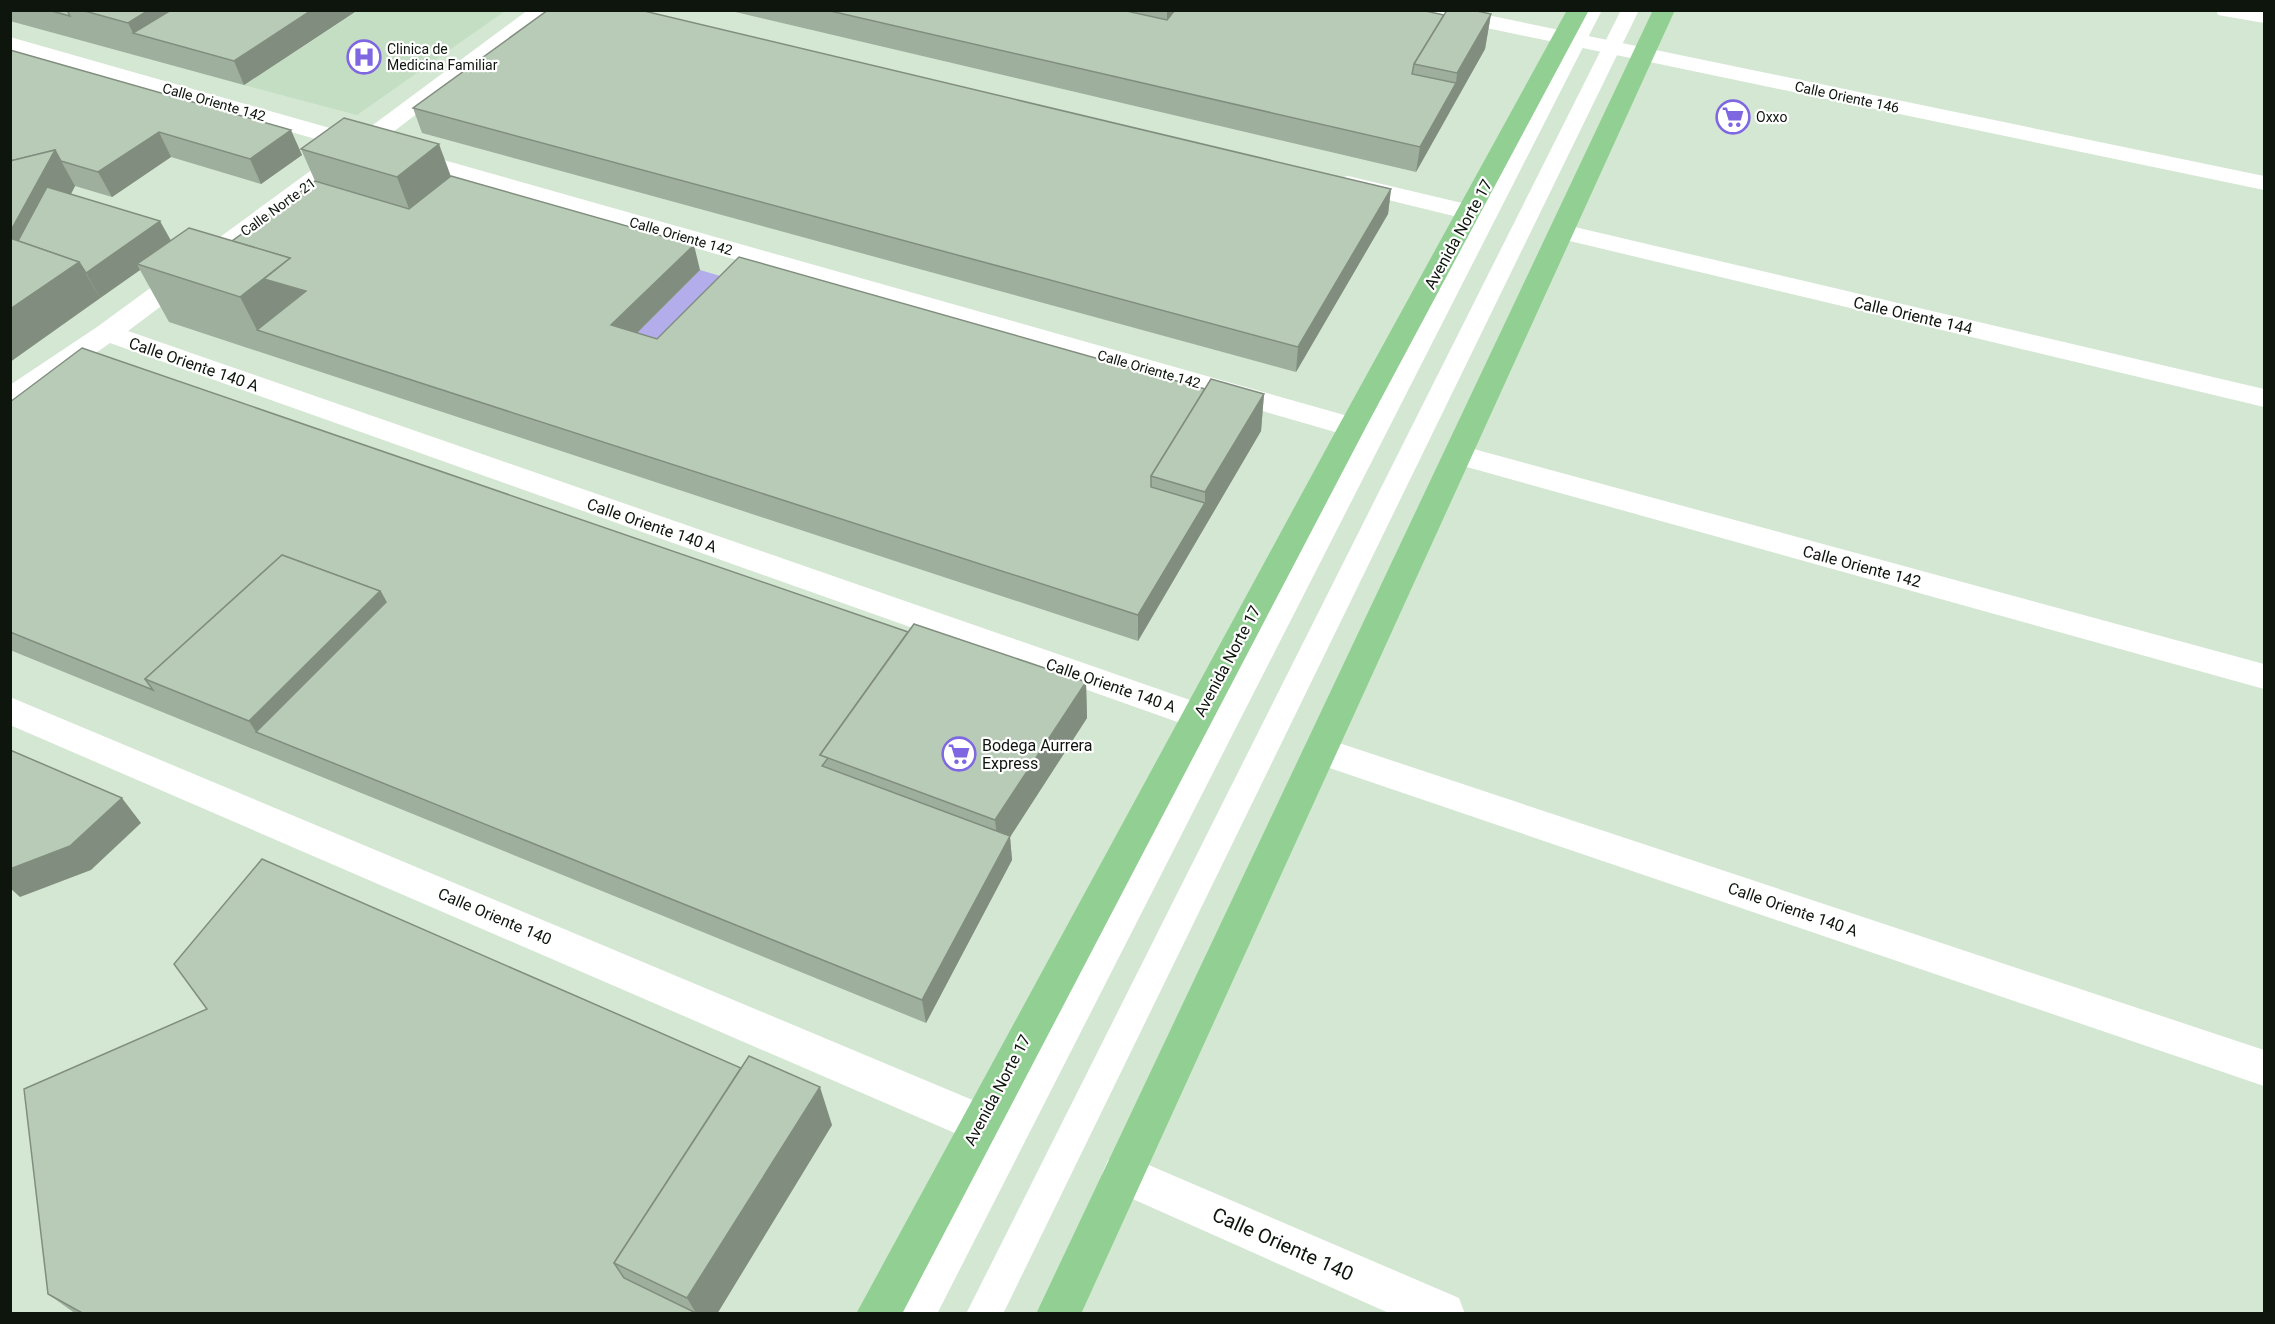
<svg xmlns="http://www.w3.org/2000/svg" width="2275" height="1324" viewBox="0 0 2275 1324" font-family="Roboto,sans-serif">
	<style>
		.built { fill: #c4dec3 }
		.green { fill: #b3adeb }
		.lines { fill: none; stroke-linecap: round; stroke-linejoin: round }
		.service { fill: #fff; fill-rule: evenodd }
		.minor { fill: #fff; fill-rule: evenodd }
		.tertiary { fill: #fff; fill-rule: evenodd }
		.primary { fill: #91d092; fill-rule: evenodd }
		.wall { fill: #9eaf9d }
		.shaded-wall { fill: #818e7f }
		.building { fill: #b8cbb6; stroke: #818e7f; stroke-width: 1.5 }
		.labels { text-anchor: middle; stroke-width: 4.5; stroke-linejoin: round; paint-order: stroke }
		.far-poi-label { font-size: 14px; fill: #0e150d; stroke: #fff; text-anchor: start }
		.far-street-label { font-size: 14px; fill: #0e150d; stroke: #fff }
		.street-label { font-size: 16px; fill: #0e150d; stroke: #fff }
		.poi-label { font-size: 16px; fill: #0e150d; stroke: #fff; text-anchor: start }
		.near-street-label { font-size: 20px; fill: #0e150d; stroke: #fff }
	</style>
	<rect width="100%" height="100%" fill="#d3e7d2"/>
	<polygon class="built" points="358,11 505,11 357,115 244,85"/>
	<polygon class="green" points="700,270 744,283 664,364 619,351"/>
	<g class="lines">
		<g class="service">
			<polygon points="1584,10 1602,10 937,1314 899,1314"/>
			<polygon points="1621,10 1639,10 1003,1314 966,1314"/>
		</g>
		<g class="minor">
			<polygon points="528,10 553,10 380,142 1362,420 1366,427 1362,434 1352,437 1342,434 365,153 128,331 1210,707 1215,716 1210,725 1198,729 1186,725 110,343 20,406 10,408 10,385 97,327 343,147 10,51 10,37 358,136"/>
			<polygon points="2216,10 2264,11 2264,23 2218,15"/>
			<polygon points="1348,176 1479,207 1483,212 1479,217 1470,220 1339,188 1336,183 1339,178"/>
			<polygon points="1562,224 2264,389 2264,407 1553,237 1549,232 1553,227"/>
			<polygon points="1459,445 2264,664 2264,689 1449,462 1444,455 1449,448"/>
			<polygon points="10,697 994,1109 1000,1123 994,1137 979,1142 964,1137 10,725"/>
			<polygon points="1321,737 2264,1050 2264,1086 1309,761 1304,751 1309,741"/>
			<polygon points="1123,1154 1459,1298 1465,1314 1391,1314 1108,1188 1102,1174 1108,1160"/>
		</g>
		<polygon class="tertiary" points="1419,10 1463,10 2264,176 2264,190 1429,16 1421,15"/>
		<g class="primary">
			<polygon points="1567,10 1589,10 1366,427 902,1314 856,1314 1338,427"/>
			<polygon points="1653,10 1675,10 1081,1314 1036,1314"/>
		</g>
	</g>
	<g class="wall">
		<polygon points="10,10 358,10 244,85 10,21"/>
		<polygon points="727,10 1421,10 1444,15 1491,14 1485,49 1416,172"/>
		<polygon points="10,50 302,155 261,184 171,157 112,197 75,186 71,194 171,241 232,241 315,181 301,149 451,176 700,270 637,333 657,339 1264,394 1261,431 1138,641 169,322 140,270 10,362"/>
		<polygon points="413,108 1391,189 1388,214 1296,372 422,133"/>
		<polygon points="10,402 908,632 1086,682 1087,718 1010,837 1012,860 926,1023 10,650"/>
		<polygon points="832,1125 717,1314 76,1314 48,1294"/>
	</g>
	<g class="shaded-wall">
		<polygon points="149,10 221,10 133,33 128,23"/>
		<polygon points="312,10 358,10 244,85 234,61"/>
		<polygon points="1167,10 1195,10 1167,44"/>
		<polygon points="1491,14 1485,49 1416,172 1420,147 1456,83 1457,73"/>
		<polygon points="291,130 302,155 261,184 250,159"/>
		<polygon points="159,132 171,157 112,197 98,172"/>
		<polygon points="439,144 460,201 419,235 397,177"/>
		<polygon points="55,150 75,186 39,257 10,242 10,232"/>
		<polygon points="1391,189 1388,214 1296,372 1298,347"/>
		<polygon points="160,221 174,246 137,264 140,270 100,298 86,273"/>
		<polygon points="694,245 700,270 619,351 611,325"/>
		<polygon points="290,258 317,317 257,330 240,297"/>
		<polygon points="79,262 100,298 10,362 10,309"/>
		<polygon points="1264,394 1261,431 1138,641 1138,615 1205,503 1205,492"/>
		<polygon points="380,591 399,628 256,732 249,721"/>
		<polygon points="1086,682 1087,718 1010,837 1012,860 926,1023 922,1000 999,854 995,820"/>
		<polygon points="122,798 141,823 91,870 20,897 10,888 10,869"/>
		<polygon points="820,1087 832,1125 717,1314 695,1314 696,1313 687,1298"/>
	</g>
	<g class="building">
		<polygon points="48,10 67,10 70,16"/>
		<polygon points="81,10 149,10 128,23"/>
		<polygon points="171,10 312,10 234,61 133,33"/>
		<polygon points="548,10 640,10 1391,189 1298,347 413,108"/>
		<polygon points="826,10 1126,10 1126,11 1167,20 1175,10 1421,10 1444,15 1414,64 1412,74 1456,83 1420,147"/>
		<polygon points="1447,10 1472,10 1491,14 1457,73 1414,64"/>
		<polygon points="10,50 291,130 250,159 159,132 98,172 61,161 55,150 10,161"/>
		<polygon points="344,118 439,144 397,177 301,149"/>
		<polygon points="55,150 10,232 10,161"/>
		<polygon points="451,176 694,245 611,325 657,339 739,257 1205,389 1151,476 1151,487 1205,503 1138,615 257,330 306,291 264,279 290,258 232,241 315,181 409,209"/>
		<polygon points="47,187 160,221 86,273 79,262 18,241"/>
		<polygon points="189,228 290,258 240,297 137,264"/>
		<polygon points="10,238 79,262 10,309"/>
		<polygon points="82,348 908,632 820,755 828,758 822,766 1010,836 922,1000 256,732 386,602 380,591 282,555 145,679 153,690 10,632 10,402"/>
		<polygon points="1211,379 1264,394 1205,492 1151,476"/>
		<polygon points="282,555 380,591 249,721 145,679"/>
		<polygon points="914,624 1086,682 995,820 820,755"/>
		<polygon points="10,750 122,798 70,846 10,869"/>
		<polygon points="262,859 741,1068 614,1263 624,1278 696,1313 695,1314 84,1314 48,1294 24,1089 207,1009 174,964"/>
		<polygon points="749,1056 820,1087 687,1298 614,1263"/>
	</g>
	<defs>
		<g id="hospital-ring" transform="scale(1.725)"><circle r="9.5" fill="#fff" stroke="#7f67e2" stroke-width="1.5"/><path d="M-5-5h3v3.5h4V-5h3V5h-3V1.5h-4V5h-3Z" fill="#7f67e2"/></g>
		<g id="supermarket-ring" transform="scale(1.725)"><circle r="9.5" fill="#fff" stroke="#7f67e2" stroke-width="1.5"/><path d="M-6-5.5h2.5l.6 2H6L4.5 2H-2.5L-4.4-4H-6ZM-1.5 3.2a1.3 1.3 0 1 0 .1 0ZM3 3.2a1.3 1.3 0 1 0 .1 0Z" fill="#7f67e2"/></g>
	</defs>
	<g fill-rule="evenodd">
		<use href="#hospital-ring" x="364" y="57"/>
		<use href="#supermarket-ring" x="1733" y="117"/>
		<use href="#supermarket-ring" x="959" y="754"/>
	</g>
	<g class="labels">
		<g class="far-poi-label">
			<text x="387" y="54">Clinica de<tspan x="387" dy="16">Medicina Familiar</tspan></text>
			<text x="1756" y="122">Oxxo</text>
		</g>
		<g class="far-street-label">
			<text transform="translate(1847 97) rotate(12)" y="5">Calle Oriente 146</text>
			<text transform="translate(214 102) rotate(16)" y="5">Calle Oriente 142</text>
			<text transform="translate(278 207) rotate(-36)" y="5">Calle Norte 21</text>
			<text transform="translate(681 236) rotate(16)" y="5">Calle Oriente 142</text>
			<text transform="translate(1149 369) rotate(16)" y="5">Calle Oriente 142</text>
		</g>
		<g class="street-label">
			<text transform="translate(1458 234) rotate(-61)" y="6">Avenida Norte 17</text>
			<text transform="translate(1913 315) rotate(13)" y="6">Calle Oriente 144</text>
			<text transform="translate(194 364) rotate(19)" y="6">Calle Oriente 140 A</text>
			<text transform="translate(652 525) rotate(19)" y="6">Calle Oriente 140 A</text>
			<text transform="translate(1862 566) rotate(15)" y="6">Calle Oriente 142</text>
			<text transform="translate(1227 661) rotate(-62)" y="6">Avenida Norte 17</text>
			<text transform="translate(1111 685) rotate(19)" y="6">Calle Oriente 140 A</text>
			<text transform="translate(1793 909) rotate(19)" y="6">Calle Oriente 140 A</text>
			<text transform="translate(495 916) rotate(23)" y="6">Calle Oriente 140</text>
			<text transform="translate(997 1090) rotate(-62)" y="6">Avenida Norte 17</text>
		</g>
		<g class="poi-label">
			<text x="982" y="751">Bodega Aurrera<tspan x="982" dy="18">Express</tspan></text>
		</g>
		<g class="near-street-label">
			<text transform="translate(1283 1244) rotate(24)" y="7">Calle Oriente 140</text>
		</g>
	</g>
	<rect width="2275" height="1324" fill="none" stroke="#0e150d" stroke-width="24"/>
</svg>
